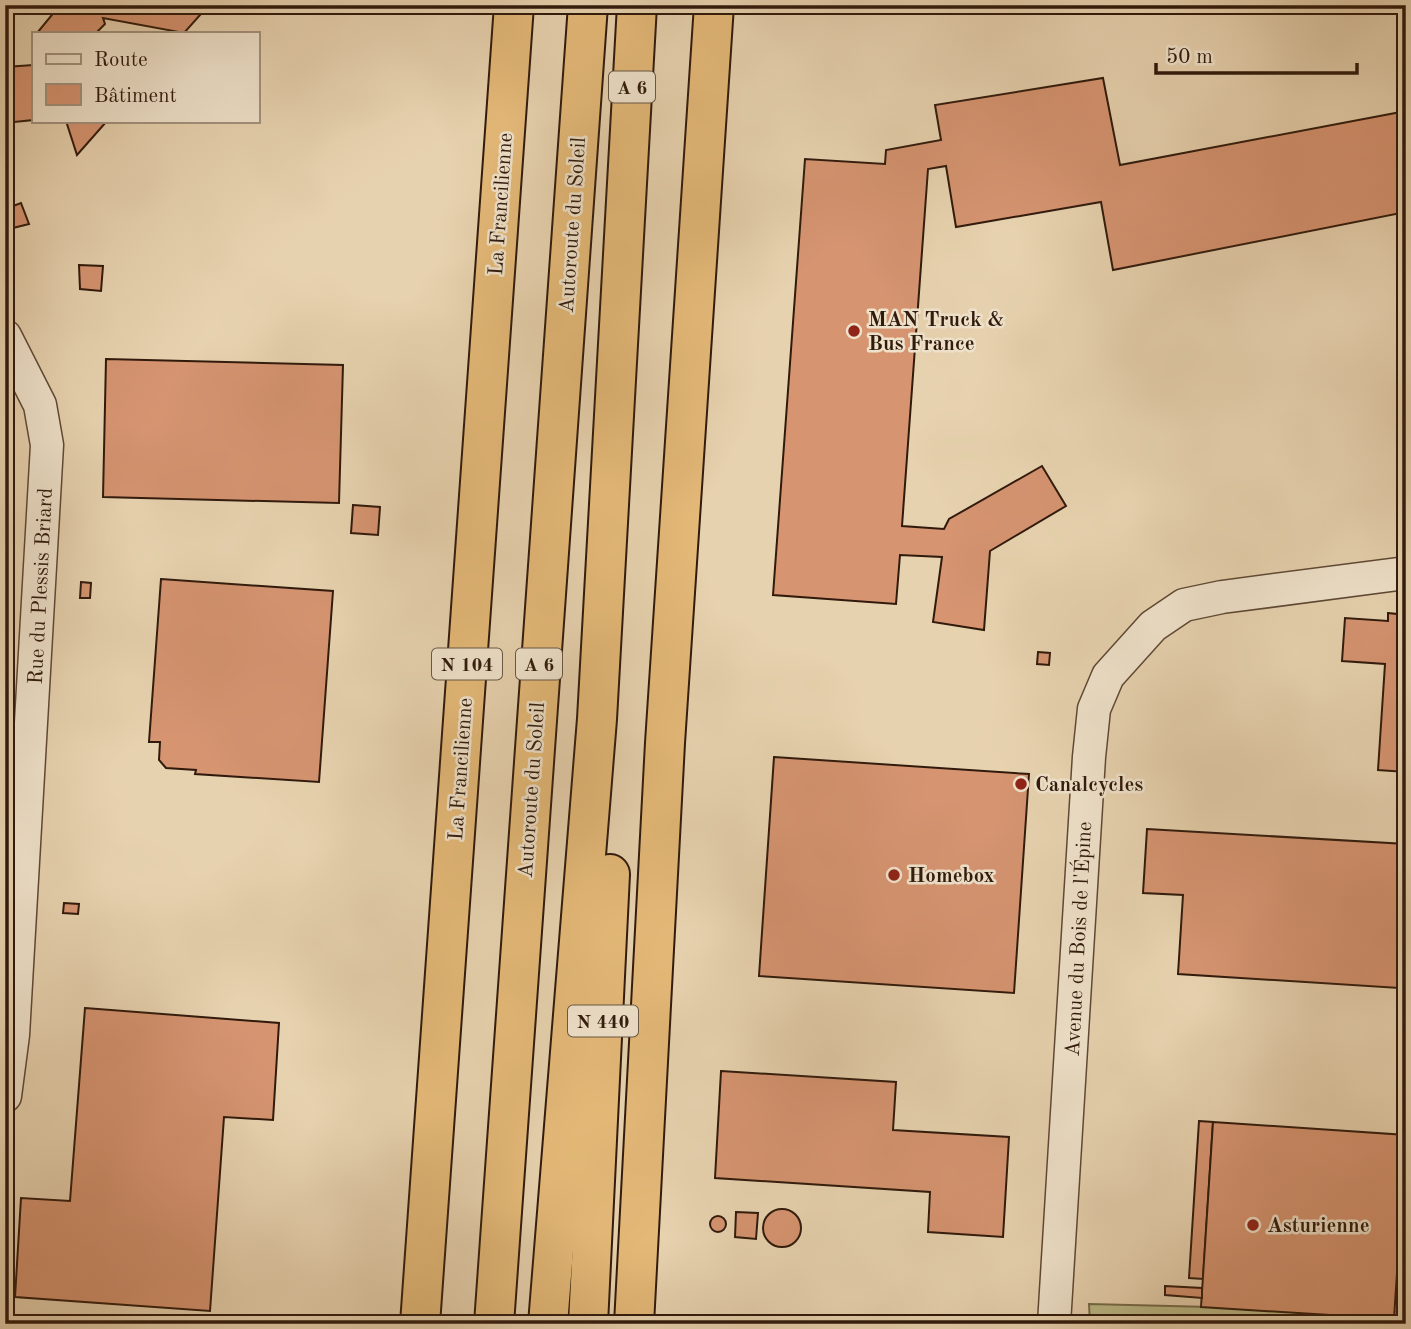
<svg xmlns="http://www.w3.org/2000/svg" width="1411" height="1329" viewBox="0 0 1411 1329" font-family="'Old Standard TT',serif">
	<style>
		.green { fill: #bbba87; stroke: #766a4a; stroke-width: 2 }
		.building { fill: #d69471; stroke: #301a0c; stroke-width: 2 }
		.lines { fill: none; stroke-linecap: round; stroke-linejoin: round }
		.street-casing { stroke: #5e4835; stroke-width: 35 }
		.highway-casing { stroke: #301a0c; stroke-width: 42 }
		.street { stroke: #efe2cb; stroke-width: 32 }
		.highway { stroke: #e4b978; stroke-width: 38 }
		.poi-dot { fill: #8f2418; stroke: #efe2cb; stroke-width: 2.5 }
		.labels { text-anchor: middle; stroke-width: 5; stroke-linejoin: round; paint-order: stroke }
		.shield { fill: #efe2cb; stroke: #695645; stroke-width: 2 }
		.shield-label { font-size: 19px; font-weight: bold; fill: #301a0c }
		.street-label { font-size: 21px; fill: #301a0c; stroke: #efe2cb }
		.poi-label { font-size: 21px; font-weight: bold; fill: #301a0c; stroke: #efe2cb; text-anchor: start }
	</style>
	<rect width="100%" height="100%" fill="#e7d2af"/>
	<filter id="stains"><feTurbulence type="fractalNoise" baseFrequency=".00286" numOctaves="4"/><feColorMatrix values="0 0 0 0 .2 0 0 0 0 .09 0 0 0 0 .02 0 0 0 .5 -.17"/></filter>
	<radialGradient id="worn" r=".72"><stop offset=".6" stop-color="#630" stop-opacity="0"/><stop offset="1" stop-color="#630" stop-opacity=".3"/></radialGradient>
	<polygon class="green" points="1089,1304 1406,1312 1406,1324 1090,1324"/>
	<g class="building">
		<polygon points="60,5 209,5 184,33 103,18 105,24 96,33 37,33"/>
		<polygon points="33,65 33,120 5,123 5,67"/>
		<polygon points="1103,78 1120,165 1406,111 1406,212 1113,270 1101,202 956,227 946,166 928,169 902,526 944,529 949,519 1042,466 1066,506 990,551 984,630 933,622 942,557 900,555 896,604 773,595 805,159 885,164 886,150 941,140 935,105"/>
		<polygon points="66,121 107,121 77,155"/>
		<polygon points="21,203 29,224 5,230 5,209"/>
		<polygon points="79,265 103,266 101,291 80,289"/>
		<polygon points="106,359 343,365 339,503 103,497"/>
		<polygon points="5,477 14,485 11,527 5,527"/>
		<polygon points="353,505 380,507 378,535 351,533"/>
		<polygon points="5,549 10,550 7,591 5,591"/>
		<polygon points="161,579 333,591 319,782 195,774 196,770 166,768 159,760 160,742 149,742"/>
		<polygon points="81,582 91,583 90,598 80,598"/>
		<polygon points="1388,613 1406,615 1406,772 1378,770 1385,664 1342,661 1345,618 1388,621"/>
		<polygon points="1038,652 1050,653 1049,665 1037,664"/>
		<polygon points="774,757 1029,774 1014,993 759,976"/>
		<polygon points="1147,829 1406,844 1406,935 1402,935 1399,988 1178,974 1183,895 1143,893"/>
		<polygon points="64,903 79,904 78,914 63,913"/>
		<polygon points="85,1008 279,1023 273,1120 224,1117 210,1311 15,1297 21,1198 70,1201"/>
		<polygon points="721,1071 896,1082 893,1130 1009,1137 1003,1237 928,1232 930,1192 715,1178"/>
		<polygon points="1199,1121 1213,1122 1203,1279 1189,1278"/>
		<polygon points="1213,1122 1406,1135 1394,1319 1201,1307"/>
		<circle cx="782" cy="1228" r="19"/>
		<polygon points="736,1212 758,1213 756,1239 735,1237"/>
		<circle cx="718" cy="1224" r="8"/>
		<polygon points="1165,1286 1202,1288 1202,1298 1165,1295"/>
	</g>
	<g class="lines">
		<g class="street-casing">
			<g id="street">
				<polyline points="5,336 40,405 47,445 13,1035 5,1096"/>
				<polyline points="1054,1324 1089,757 1094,709 1108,676 1153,626 1184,605 1222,597 1406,573"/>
			</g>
		</g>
		<g class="highway-casing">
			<g id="highway">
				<polyline points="420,1324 514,5"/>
				<polyline points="494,1324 588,5"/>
				<polyline points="548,1324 597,719 637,5"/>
				<polyline points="588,1324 610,874"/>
				<polyline points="634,1324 665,743 714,5"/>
			</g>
		</g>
		<use href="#street" class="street"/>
		<use href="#highway" class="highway"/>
	</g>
	<g class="poi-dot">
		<circle cx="854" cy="331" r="7"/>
		<circle cx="1021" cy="784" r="7"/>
		<circle cx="894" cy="875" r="7"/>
		<circle cx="1253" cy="1225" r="7"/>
	</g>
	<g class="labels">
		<g class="shield">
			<rect x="609" y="71.5" width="46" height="31" rx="5"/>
			<rect x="432" y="648.5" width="70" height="31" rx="5"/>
			<rect x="516" y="648.5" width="46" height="31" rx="5"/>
			<rect x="568" y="1005.5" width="70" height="31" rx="5"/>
		</g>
		<g class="shield-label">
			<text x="632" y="94">A 6</text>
			<text x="467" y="671">N 104</text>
			<text x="539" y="671">A 6</text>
			<text x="603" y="1028">N 440</text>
		</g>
		<g class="street-label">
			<text transform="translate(500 204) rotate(-86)" y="7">La Francilienne</text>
			<text transform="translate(572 225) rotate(-86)" y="7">Autoroute du Soleil</text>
			<text transform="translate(40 586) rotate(-87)" y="7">Rue du Plessis Briard</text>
			<text transform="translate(460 769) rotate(-86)" y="7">La Francilienne</text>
			<text transform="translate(531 790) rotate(-86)" y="7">Autoroute du Soleil</text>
			<text transform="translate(1078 939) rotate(-87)" y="7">Avenue du Bois de l'Épine</text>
		</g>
		<g class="poi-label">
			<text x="868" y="326">MAN Truck &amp;<tspan x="868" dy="24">Bus France</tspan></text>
			<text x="1035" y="791">Canalcycles</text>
			<text x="908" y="882">Homebox</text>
			<text x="1267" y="1232">Asturienne</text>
		</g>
	</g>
	<rect width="1411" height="1329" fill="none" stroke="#e7d2af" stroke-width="28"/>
	<rect x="7" y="7" width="1397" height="1315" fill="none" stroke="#301a0c" stroke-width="3.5"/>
	<rect x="14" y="14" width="1383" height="1301" fill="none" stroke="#301a0c" stroke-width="2"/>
	<rect x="32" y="32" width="228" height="91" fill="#efe2cb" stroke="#a3927f" stroke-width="2"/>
	<rect x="46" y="54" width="35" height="10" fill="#efe2cb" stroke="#a3927f" stroke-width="2"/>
	<text x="94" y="66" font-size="21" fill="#301a0c">Route</text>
	<rect x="46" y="84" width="35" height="21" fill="#d69471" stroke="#a3927f" stroke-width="2"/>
	<text x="94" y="102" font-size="21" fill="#301a0c">Bâtiment</text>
	<path d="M1156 63v10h201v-10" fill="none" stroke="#301a0c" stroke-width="3.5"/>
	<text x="1166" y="63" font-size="21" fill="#301a0c" stroke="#efe2cb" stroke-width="5" paint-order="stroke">50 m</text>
	<rect width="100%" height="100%" filter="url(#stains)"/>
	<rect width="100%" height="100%" fill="url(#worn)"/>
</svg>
